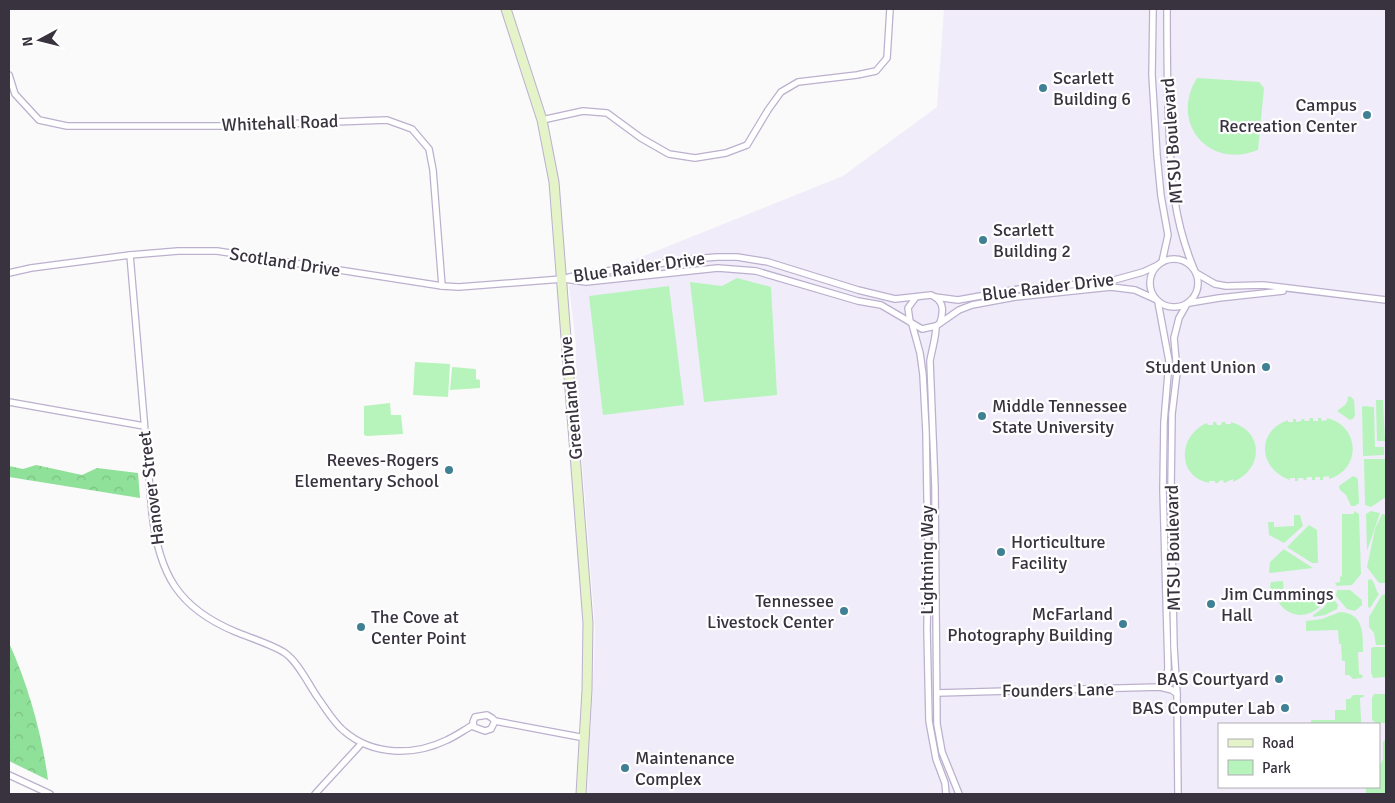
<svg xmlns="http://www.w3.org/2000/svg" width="1395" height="803" viewBox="0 0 1395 803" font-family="Signika,sans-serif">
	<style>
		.built { fill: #f1ecfa; fill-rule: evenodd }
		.green { fill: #b6f4bb }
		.forest { fill: url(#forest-crowns) }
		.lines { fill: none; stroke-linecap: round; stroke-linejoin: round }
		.street-casing { stroke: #bbb0cd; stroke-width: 8 }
		.secondary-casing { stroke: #bbb0cd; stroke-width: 11 }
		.street { stroke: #fff; stroke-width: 5.5 }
		.secondary { stroke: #e5f3c8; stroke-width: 9 }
		.poi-dot { fill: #408094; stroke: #fff; stroke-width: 2 }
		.labels { text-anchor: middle; stroke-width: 4.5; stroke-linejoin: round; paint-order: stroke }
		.poi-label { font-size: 18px; fill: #38333f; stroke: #fff; text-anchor: start }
		.street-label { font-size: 18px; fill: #38333f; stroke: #fff }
	</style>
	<defs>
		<pattern id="forest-crowns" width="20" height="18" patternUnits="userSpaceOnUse" patternTransform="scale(1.25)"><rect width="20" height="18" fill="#8fe098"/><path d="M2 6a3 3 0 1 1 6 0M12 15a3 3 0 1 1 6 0" fill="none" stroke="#7cc184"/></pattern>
	</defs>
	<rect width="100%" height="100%" fill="#fafafa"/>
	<path class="built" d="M944 9H1386V794H587L594 663 595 627 576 384V345L569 286 843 176 937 107ZM1219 724H1379V787H1219Z"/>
	<g class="green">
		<path d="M1197 78 1259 82 1264 88 1258 150C1209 170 1169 123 1197 78Z"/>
		<polygon points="737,278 771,287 777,395 704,402 690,282 722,286"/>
		<polygon points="669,286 684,405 603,415 589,296"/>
		<polygon points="415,362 450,364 448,397 413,395"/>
		<polygon points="453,367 475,369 476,370 476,379 480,380 480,388 450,390 452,368"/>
		<polygon points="1350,396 1354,400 1355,415 1354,418 1350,420 1337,411 1345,405 1348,400 1347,398"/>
		<polygon points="1376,400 1383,400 1385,441 1377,441"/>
		<polygon points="390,403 391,415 401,415 403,434 367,436 364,435 364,406"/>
		<polygon points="1363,406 1374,407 1375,447 1384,447 1384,455 1363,456 1362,407"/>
		<path d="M1310 418H1313V421H1318V418H1321L1322 421 1327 420V418C1360 426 1362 469 1329 479V476L1323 477V480H1320V477H1315V480H1312V477H1307L1306 480H1304L1303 478H1298V481H1295V478H1290V480C1259 469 1255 432 1288 420V422H1293V419H1296V422L1301 421 1302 419H1304L1305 421H1309Z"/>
		<path d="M1213 422H1216L1217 425H1221L1222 422H1225L1226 424H1231V422C1264 431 1264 469 1233 482V479L1224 483 1223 480 1219 481 1218 483H1215V481H1209V483C1176 476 1178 435 1207 423L1208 425H1213Z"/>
		<polygon points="1364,459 1386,459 1386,497 1371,507 1365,505"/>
		<polygon points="1353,476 1357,478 1358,481 1359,503 1355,506 1351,506 1346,495 1340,490 1339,486"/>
		<polygon points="1354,511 1359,514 1361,574 1352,585 1337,586 1335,583 1340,582 1340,577 1342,576 1342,514 1354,514"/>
		<polygon points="1371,511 1380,513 1367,551 1366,514"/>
		<polygon points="1382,514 1386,515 1386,583 1379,583 1367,567 1375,529"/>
		<polygon points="1294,515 1300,515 1303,526 1284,543 1269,535 1268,522 1274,522 1274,527 1294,526"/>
		<polygon points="1309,525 1317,530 1318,563 1312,563 1287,547"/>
		<polygon points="1284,549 1285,550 1313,568 1269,573 1270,562"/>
		<path d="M1371 579C1376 584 1375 590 1379 594L1370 608 1368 607V580Z"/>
		<path d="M1283 581 1284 594H1320V592L1328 591C1325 608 1306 621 1289 612 1280 607 1274 597 1270 587L1271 582Z"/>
		<polygon points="1337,590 1350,590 1362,600 1362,605 1355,611 1347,609 1336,596"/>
		<polygon points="1386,594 1386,645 1376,645 1374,633 1369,627 1369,617 1382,595"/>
		<polygon points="1330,599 1334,600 1338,605 1337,609 1325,615 1313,617 1313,615 1323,608"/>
		<path d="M1340 612C1364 613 1363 634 1363 652H1358L1359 674 1363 675 1362 678 1353 679 1349 675H1345V661H1342L1341 644H1339L1338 630 1306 631V621L1322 619Z"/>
		<polygon points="1386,647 1386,677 1373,678 1371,672 1371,649 1373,647"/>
		<polygon points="1374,694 1386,694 1386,723 1376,723 1372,720 1372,698"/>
		<polygon points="1353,695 1363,695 1365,696 1360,698 1361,721 1362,721 1359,724 1311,724 1311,720 1335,720 1335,710 1346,710 1346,699 1350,699"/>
		<polygon points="1385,740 1386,794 1366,794 1366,787 1379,787 1379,767 1383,759 1383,742"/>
	</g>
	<g class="forest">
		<polygon points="36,465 82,475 97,468 138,473 140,498 9,477 9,466 23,469"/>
		<path d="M9 643C28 684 42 735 48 780L9 761Z"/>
	</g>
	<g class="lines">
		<g class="street-casing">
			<g id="street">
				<polyline points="1153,9 1152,75 1157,155 1161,196 1168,235 1162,262"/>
				<path d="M1167 9C1167 48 1167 88 1169 127 1171 180 1174 221 1194 269"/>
				<polyline points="9,75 15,94 39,120 67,126 228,126 387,120 412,129 429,149 433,170 442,286"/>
				<polyline points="542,120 583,111 607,113 641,138 669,154 695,158 726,153 747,145 768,110 781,92 798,82 857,75 876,71 887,58 890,9"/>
				<path d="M130 255 152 513C159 574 178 608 236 632 248 637 276 646 285 653 298 662 309 685 318 698 326 709 334 723 344 731 373 756 414 756 447 740 456 736 464 730 473 725"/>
				<circle cx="1174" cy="283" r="24"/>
				<path d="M9 273 31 268 130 255 178 251H217L442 286 459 287 562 279 578 275 692 259 717 257H737L768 262 858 290 895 299 931 295C944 300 944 311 940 323"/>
				<polyline points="1196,273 1215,284 1226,286 1263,285 1386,300"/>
				<polyline points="564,279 586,282 718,268 756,271 858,301 881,305 922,329 936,326 959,310 972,305 1015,297 1111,287 1135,290 1155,299"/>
				<polyline points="935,297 958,300 1019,289 1107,282 1143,272 1158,265"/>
				<polyline points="1158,302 1169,361 1164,422 1163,490 1168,668 1167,675 1160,687"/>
				<polyline points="1189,303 1219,298 1283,291"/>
				<polyline points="910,322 908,308 916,297"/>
				<polyline points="912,324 920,353 923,375 926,432 928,558 927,630 929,721 936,759 945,783 946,794"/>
				<path d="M936 326C936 338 932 349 930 361L935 487 937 724 942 752 959 794"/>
				<polyline points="9,402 144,426"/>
				<polyline points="937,693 1160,687 1172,690 1177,694"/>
				<polyline points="495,721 491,729 485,731 474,727 473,722 475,717 487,715 492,718 495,721 585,738"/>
				<polyline points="9,775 50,794"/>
				<polyline points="315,794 361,744"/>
				<polyline points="1178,794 1177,694 1174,647 1171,489 1172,414 1177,372 1174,338 1179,318 1187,304"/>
			</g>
		</g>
		<g class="secondary-casing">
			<polyline id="secondary" points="506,9 542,120 554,182 588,623 587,690 581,794"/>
		</g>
		<use href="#street" class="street"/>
		<use href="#secondary" class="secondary"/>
	</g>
	<g class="poi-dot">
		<circle cx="1043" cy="88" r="5"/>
		<circle cx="1367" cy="115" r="5"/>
		<circle cx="983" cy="240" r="5"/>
		<circle cx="1266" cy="367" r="5"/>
		<circle cx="982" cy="416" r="5"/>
		<circle cx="449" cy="470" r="5"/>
		<circle cx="1001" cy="552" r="5"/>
		<circle cx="1211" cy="604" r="5"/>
		<circle cx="844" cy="611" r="5"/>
		<circle cx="1123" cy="624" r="5"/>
		<circle cx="361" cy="627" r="5"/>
		<circle cx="1279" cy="679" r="5"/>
		<circle cx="1285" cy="708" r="5"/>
		<circle cx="625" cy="768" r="5"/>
	</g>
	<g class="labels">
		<g class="poi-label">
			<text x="1053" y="84">Scarlett<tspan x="1053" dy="21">Building 6</tspan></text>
			<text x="1357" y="111" text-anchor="end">Campus<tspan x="1357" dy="21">Recreation Center</tspan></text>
			<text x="993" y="236">Scarlett<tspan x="993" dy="21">Building 2</tspan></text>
			<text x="1256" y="373" text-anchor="end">Student Union</text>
			<text x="992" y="412">Middle Tennessee<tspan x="992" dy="21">State University</tspan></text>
			<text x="439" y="466" text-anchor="end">Reeves-Rogers<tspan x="439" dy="21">Elementary School</tspan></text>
			<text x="1011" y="548">Horticulture<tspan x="1011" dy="21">Facility</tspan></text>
			<text x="1221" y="600">Jim Cummings<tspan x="1221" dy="21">Hall</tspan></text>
			<text x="834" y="607" text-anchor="end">Tennessee<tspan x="834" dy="21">Livestock Center</tspan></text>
			<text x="1113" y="620" text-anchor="end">McFarland<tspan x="1113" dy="21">Photography Building</tspan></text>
			<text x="371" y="623">The Cove at<tspan x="371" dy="21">Center Point</tspan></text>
			<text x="1269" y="685" text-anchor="end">BAS Courtyard</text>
			<text x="1275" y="714" text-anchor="end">BAS Computer Lab</text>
			<text x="635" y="764">Maintenance<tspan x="635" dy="21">Complex</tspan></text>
		</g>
		<g class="street-label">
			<text transform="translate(280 123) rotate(-2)" y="6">Whitehall Road</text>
			<text transform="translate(1172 141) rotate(-94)" y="6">MTSU Boulevard</text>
			<text transform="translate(285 262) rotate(9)" y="6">Scotland Drive</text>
			<text transform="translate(639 267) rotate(-8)" y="6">Blue Raider Drive</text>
			<text transform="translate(1048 287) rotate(-7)" y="6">Blue Raider Drive</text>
			<text transform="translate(571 398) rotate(-95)" y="6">Greenland Drive</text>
			<text transform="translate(151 488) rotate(-97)" y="6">Hanover Street</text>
			<text transform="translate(1173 548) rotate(-91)" y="6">MTSU Boulevard</text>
			<text transform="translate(927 560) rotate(-90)" y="6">Lightning Way</text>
			<text transform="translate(1058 690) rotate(-1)" y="6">Founders Lane</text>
		</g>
	</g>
	<rect width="1395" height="803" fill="none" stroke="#38333f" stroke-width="20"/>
	<rect x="1218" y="723" width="162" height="65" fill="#ffffff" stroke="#afadb2"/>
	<rect x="1228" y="739" width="25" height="8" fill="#e5f3c8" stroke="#afadb2"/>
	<text x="1262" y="748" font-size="15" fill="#38333f">Road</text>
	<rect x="1228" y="760" width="25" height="15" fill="#b6f4bb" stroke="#afadb2"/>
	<text x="1262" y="773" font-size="15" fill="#38333f">Park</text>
	<g transform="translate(40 40) rotate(263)" stroke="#ffffff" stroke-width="4" paint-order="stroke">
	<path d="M0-4L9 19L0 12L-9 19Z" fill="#38333f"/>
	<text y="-8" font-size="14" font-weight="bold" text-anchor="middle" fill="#38333f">N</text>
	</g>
</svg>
